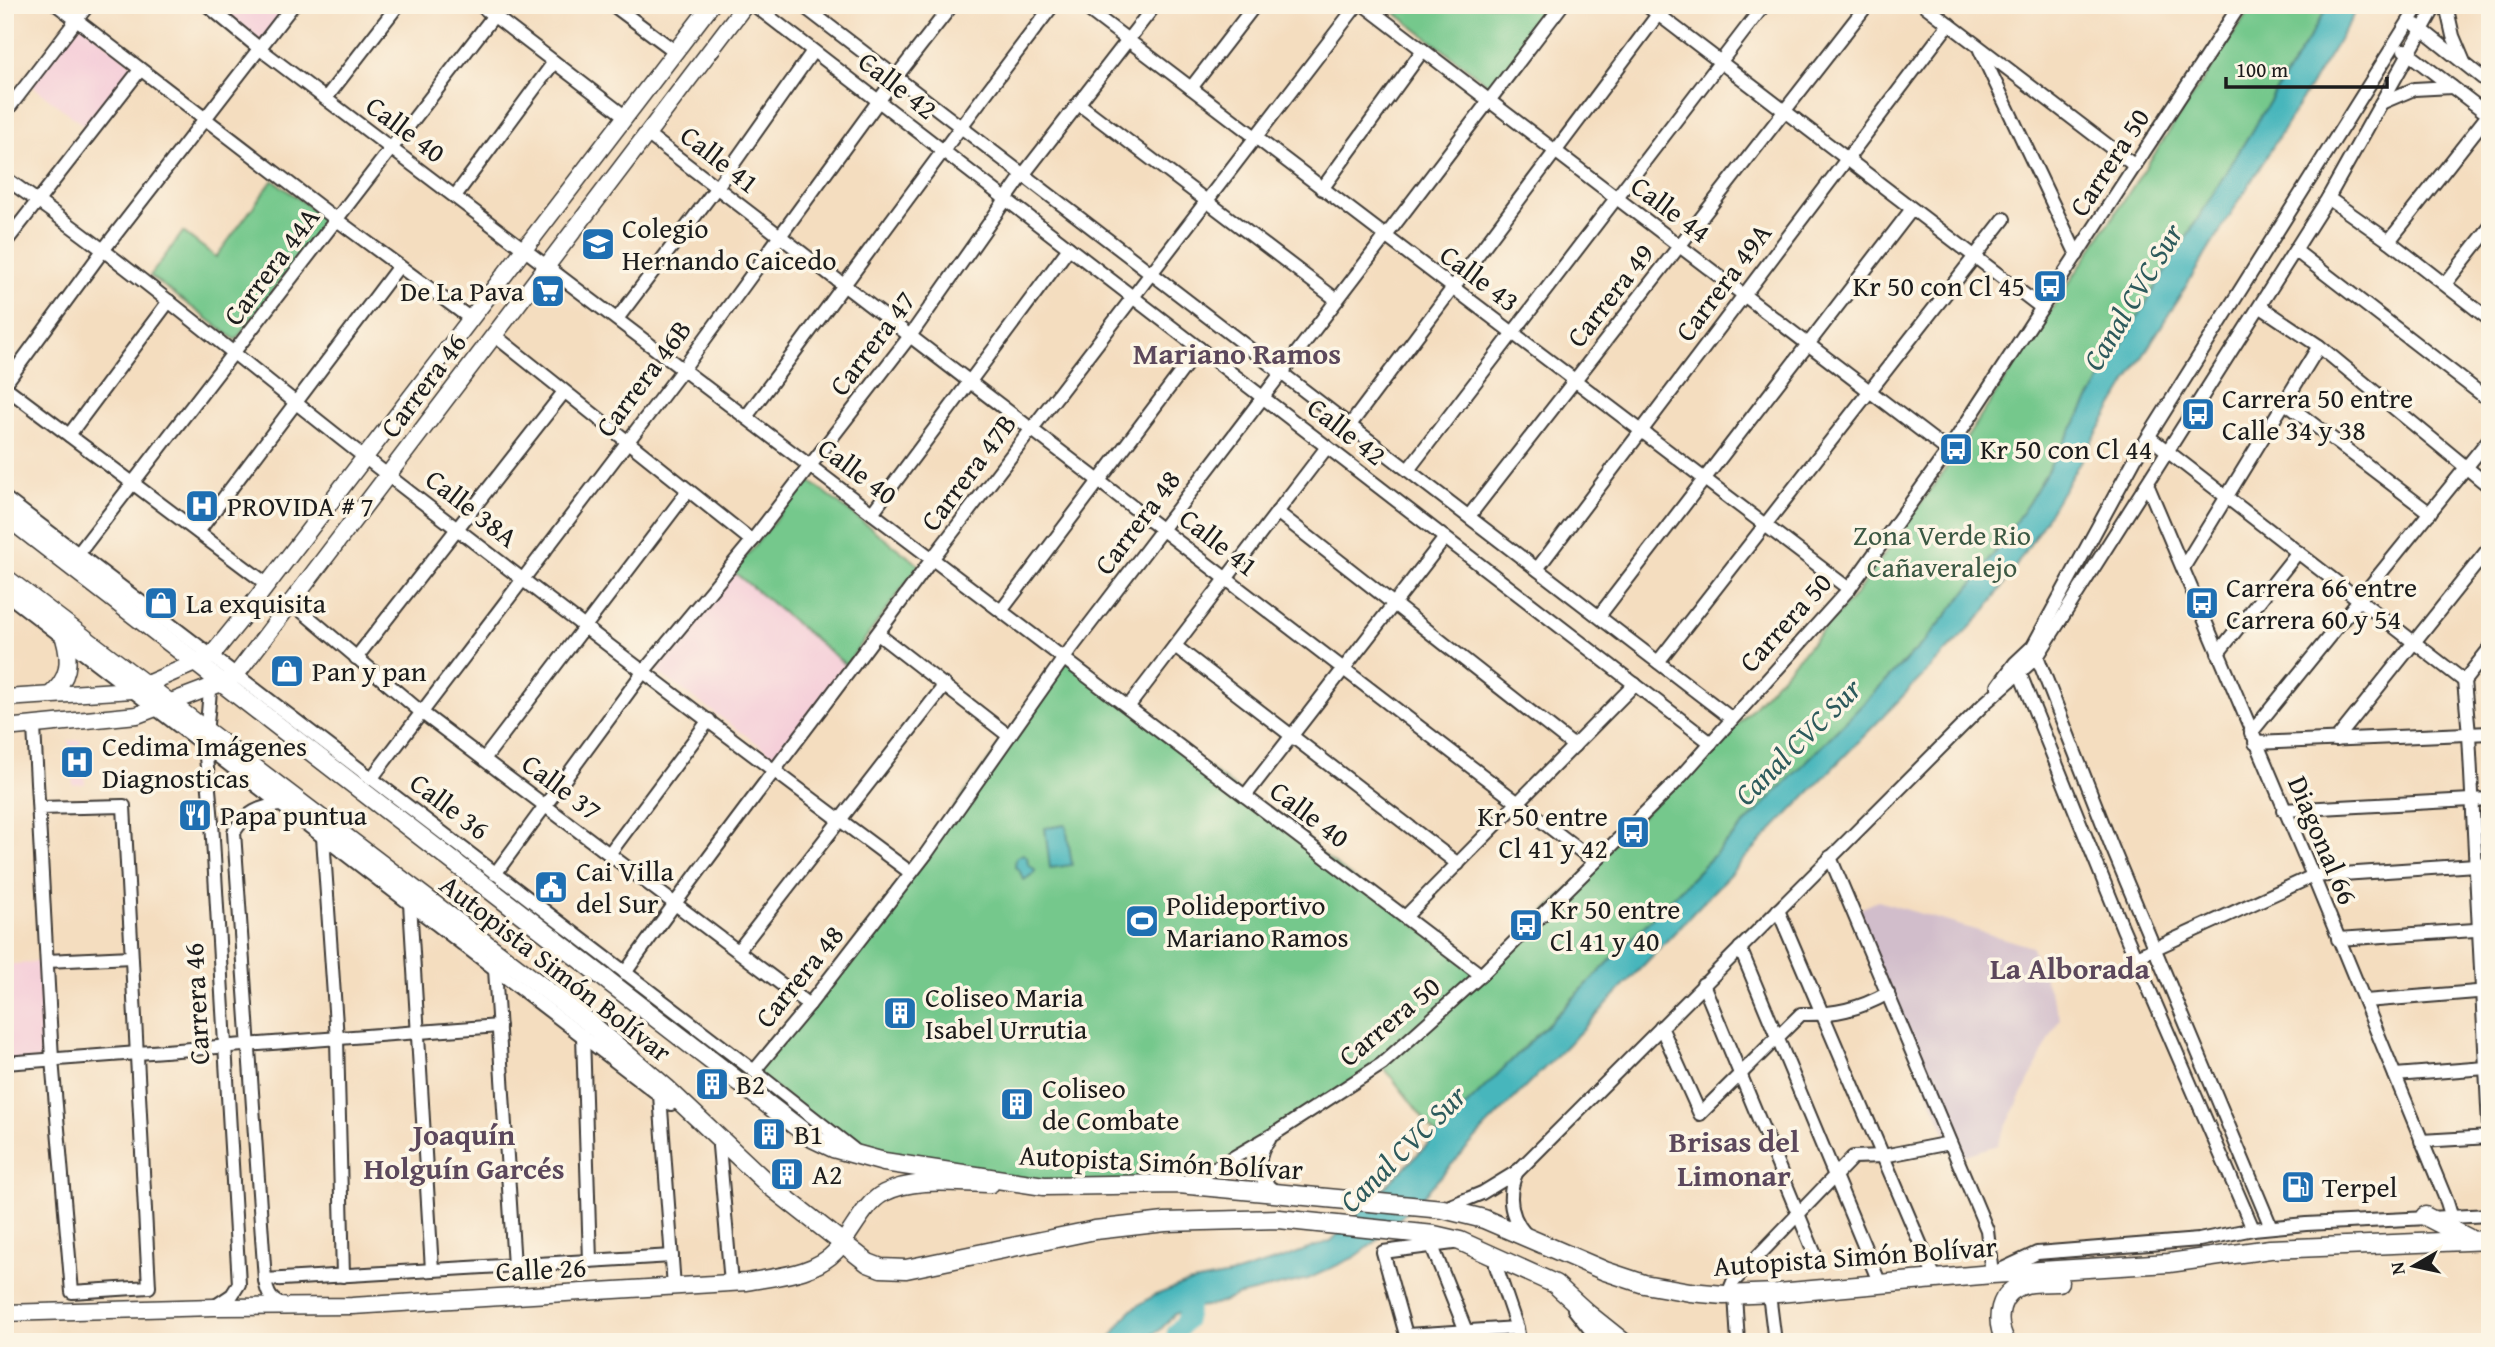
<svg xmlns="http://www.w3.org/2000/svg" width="2495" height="1347" viewBox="0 0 2495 1347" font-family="'Gentium Book Plus',serif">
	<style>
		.built { fill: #f5cfd9 }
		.industrial { fill: #d1bdcb }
		.green { fill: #74c88c; stroke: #487254; stroke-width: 2 }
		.water { fill: #46b6bc; stroke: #31696c; stroke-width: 2 }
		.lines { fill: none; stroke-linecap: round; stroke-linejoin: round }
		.river { stroke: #46b6bc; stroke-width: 19 }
		.minor-casing { stroke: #3c3934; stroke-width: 16 }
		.major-casing { stroke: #3c3934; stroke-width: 19 }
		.highway-casing { stroke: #3c3934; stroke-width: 21 }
		.minor { stroke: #fff; stroke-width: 12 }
		.major { stroke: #fff; stroke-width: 16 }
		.highway { stroke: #fff; stroke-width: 18 }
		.labels { text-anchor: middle; stroke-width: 7; stroke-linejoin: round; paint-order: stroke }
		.street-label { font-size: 28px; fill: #1c1c1c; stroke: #fcf5e5 }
		.poi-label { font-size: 28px; fill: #1c1c1c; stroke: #fcf5e5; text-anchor: start }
		.park-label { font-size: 28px; fill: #3b5843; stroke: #fcf5e5 }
		.water-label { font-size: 30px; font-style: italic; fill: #2d5a5c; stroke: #fcf5e5 }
		.neighbourhood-label { font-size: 30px; font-weight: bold; fill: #5c485c; stroke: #fcf5e5 }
	</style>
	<rect width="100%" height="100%" fill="#fcf5e5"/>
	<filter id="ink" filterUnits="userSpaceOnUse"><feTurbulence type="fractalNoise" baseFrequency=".0143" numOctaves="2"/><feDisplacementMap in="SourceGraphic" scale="14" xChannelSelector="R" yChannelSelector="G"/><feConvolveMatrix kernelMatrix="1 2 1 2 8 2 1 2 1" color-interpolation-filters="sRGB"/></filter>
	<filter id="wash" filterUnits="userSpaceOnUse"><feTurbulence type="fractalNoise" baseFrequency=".00686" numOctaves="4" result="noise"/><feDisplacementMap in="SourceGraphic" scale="28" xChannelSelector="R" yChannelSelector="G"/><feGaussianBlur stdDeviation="1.57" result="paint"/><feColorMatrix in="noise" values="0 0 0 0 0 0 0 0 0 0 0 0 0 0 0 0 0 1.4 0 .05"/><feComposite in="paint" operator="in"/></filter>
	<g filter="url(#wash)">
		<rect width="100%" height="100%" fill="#f4ddbf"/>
		<g class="built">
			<polygon points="207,5 293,5 260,49"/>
			<polygon points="76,20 140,70 92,132 29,83"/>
			<polygon points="734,572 846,665 776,757 656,671"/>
			<polygon points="81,740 85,784 73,785 69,741"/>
			<polygon points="47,961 52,1059 5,1063 5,965"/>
		</g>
		<polygon class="industrial" points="1878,901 2032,947 2060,1018 1997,1145 1956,1158 1853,912"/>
		<g class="green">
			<polygon points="1385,5 1555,5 1493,88"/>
			<polygon points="2253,5 2329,5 2154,290 2029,502 1974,583 1925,641 1437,1136 1382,1065 1196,1179 1068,1185 862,1155 754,1071 809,1005 1064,658 1481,975 1674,784 1710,755 1855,595 1954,457"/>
			<polygon points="273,180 326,219 236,340 150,276 183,232 216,257"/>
			<polygon points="807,479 919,565 846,665 734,572"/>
		</g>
		<g class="water">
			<path d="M2329 5H2360C2283 132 2203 257 2126 384 2080 461 2036 540 1984 613L1747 856 1584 1028 1486 1127 1422 1197 1374 1243 1355 1257 1308 1279 1237 1296 1215 1305 1189 1308 1175 1314 1159 1331 1138 1342H1107L1130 1311 1153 1296 1187 1283 1230 1275 1281 1259 1331 1241 1547 1025 1925 641 1974 583 2029 502 2154 290Z"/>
			<polygon points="1066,825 1072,865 1050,868 1045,828"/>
			<polygon points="1023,854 1027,857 1028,864 1035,870 1034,873 1024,880 1019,870 1015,867 1016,858"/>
		</g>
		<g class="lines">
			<polyline class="river" points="1176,1333 1186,1321 1191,1300"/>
		</g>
	</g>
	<g filter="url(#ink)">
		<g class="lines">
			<g class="minor-casing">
				<g id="minor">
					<polyline points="57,5 337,220 471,319"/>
					<polyline points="207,5 260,49 1481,975"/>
					<polyline points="480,5 626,117"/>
					<polyline points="613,5 676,52"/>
					<polyline points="754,5 1711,743"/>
					<polyline points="802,5 1732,719"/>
					<polyline points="1082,5 1849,589"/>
					<polyline points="1364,5 1948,451"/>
					<polyline points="1646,5 2042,308"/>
					<polyline points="1924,5 2135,166"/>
					<polyline points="2446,5 2453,36 2464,62"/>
					<polyline points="2416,25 2490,84"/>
					<polyline points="1980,50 2077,255"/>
					<polyline points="2404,50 2490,116"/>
					<polyline points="1191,88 1255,5"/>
					<polyline points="326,98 398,5"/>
					<polyline points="2381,103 2414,89 2452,87"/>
					<polyline points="1079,104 1337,300"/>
					<polyline points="5,113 88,5"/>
					<polyline points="647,134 1595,862"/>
					<path d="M5 178C129 265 244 363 363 456 544 597 727 736 911 873"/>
					<polyline points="1322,189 1423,50"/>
					<polyline points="455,196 554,62"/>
					<polyline points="2328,198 2389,241 2490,320"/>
					<polyline points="2389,241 2488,115"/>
					<polyline points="5,243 140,70"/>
					<polyline points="2296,251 2490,401"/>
					<polyline points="2445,284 2490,227"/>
					<polyline points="2261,307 2319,346 2490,487"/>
					<polyline points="617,319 717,187 813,51"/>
					<polyline points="494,335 752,541"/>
					<polyline points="5,384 104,249 293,5"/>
					<polyline points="5,387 268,585"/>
					<polyline points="2284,402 2430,513"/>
					<path d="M746 417C849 280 948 141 1053 5"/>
					<polyline points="1350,425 1665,5"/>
					<polyline points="69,435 169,301"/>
					<polyline points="2149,437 2464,681"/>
					<polyline points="1408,470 1764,5"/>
					<polyline points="2147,484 2313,876 2447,1202 2451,1215"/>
					<polyline points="5,498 754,1071 853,1149"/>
					<polyline points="1277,512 1574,746"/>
					<polyline points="872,513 1069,248"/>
					<polyline points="1469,516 1867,5"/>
					<polyline points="198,532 399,266"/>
					<polyline points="78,554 502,5"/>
					<polyline points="2183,568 2319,346"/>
					<polyline points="1537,569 1949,24"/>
					<polyline points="5,593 671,1104"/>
					<polyline points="291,602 421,712 809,1005"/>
					<polyline points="1001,611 1199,348"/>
					<polyline points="1599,616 1912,209"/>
					<polyline points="878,634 1009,736"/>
					<polyline points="1175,646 1458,864"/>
					<polyline points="2490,648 2464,681 2469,734 2490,1146"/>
					<polyline points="2035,651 2112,847 2271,1227"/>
					<polyline points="2218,653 2298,552"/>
					<polyline points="356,658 564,392"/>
					<polyline points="1658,662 2004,219"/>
					<polyline points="2018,669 2123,929 2253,1229"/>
					<polyline points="211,680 205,746 212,822 239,1284 232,1295 214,1307"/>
					<polyline points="1998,686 2015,663 2033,646 2137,455 2419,5"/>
					<polyline points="1128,707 1327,447"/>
					<polyline points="34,727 52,1059 72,1292 149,1287 124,806 39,808"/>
					<polyline points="2251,733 2490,438"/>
					<polyline points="2336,740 2490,547"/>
					<polyline points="2255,743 2490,733"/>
					<polyline points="484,759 688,491"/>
					<polyline points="371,779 683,369 896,77 952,5"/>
					<polyline points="1245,796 1445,538"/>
					<path d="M281 805C260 806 246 813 234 832L265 1280C267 1293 271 1303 285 1305"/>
					<polyline points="2283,810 2490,799"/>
					<polyline points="323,837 337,1039 343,1276"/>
					<polyline points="609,854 709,720"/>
					<polyline points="1830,857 1987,1230 1992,1274 2037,1253 2199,1240 2253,1229 2306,1224 2490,1215"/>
					<polyline points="495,874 644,671 752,541 910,336 1023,175 1155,5"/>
					<polyline points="410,903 432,1270"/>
					<polyline points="1778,910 1935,1278"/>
					<polyline points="1405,917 1635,684"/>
					<polyline points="2338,939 2490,929"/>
					<polyline points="1740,948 1880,1284"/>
					<polyline points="738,951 945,685"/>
					<polyline points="2136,957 2313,876 2490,864"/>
					<polyline points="47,961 131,957"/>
					<polyline points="495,969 514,1266"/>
					<path d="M625 973C724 832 832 698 932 559L1357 5"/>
					<polyline points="1703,984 1816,1257"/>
					<polyline points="2365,1001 2489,991"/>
					<path d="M1661 1027 1700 1114 1801 1014C1834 1015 1860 1009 1888 993"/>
					<polyline points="583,1035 590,1261"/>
					<polyline points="5,1063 499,1026"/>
					<polyline points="754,1071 809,1005 926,854 1064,658 1562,5"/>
					<polyline points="2395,1075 2486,1068"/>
					<polyline points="660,1095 674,1287"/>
					<path d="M1269 1140C1255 1157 1256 1180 1276 1192"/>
					<polyline points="2421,1141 2490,1137"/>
					<polyline points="719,1146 731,1283"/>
					<path d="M1517 1171C1507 1194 1509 1216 1526 1235"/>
					<polyline points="1185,1182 1207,1173 1274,1134 1382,1064 1481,975 1674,784 1849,589 1948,451 2240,5"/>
					<polyline points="1443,1209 1482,1193 1518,1171 1985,703 2037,657 2328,198 2436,5"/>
					<polyline points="1432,1246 1466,1331"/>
					<polyline points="1497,1258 1496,1266 1517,1328 1519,1342"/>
					<polyline points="265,1280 672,1256"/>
					<polyline points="1728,1294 1733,1282 1853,1157 1883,1156 1950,1143"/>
					<polyline points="1769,1294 1775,1342"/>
					<polyline points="1735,1295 1738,1342"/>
					<polyline points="1574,1309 1600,1342"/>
					<polyline points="1407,1335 1517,1328"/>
					<polyline points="1408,1342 1383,1252 1453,1243"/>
				</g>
			</g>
			<g class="major-casing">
				<g id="major">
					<path d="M50 695C69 679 71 662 64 638"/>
					<polyline points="5,698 133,690 211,656 241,619 711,5"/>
					<polyline points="5,728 137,715 224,682 236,675 745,5"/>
					<path d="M5 1313 214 1307 352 1306 746 1282C776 1276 814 1275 836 1251 851 1235 864 1203 884 1193 916 1177 957 1184 991 1184"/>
				</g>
			</g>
			<g class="highway-casing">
				<g id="highway">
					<polyline points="5,515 810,1137 833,1148 884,1162 1044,1186 1179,1184 1443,1209 1484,1219 1605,1271 1644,1284 1690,1292 1724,1295 1778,1293 1992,1274 2169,1263 2270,1249 2490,1240"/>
					<polyline points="5,578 591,1024 666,1088 770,1186 868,1263 881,1268 906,1269 1095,1230 1165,1222 1279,1219 1434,1235 1460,1241 1555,1284 1588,1314 1623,1342"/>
					<polyline points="2425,1216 2468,1238"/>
					<path d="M2006 1342C1994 1320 1998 1291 2026 1284 2036 1282 2048 1282 2059 1282"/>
				</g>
			</g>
			<use href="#minor" class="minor"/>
			<use href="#major" class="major"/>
			<use href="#highway" class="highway"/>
		</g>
	</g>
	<defs>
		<g id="school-square" transform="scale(1.75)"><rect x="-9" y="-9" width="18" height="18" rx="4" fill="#1f6fb2" stroke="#fcf5e5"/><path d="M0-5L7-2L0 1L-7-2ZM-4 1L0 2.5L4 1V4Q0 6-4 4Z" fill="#fff"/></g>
		<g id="bus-square" transform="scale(1.75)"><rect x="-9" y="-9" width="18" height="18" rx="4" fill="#1f6fb2" stroke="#fcf5e5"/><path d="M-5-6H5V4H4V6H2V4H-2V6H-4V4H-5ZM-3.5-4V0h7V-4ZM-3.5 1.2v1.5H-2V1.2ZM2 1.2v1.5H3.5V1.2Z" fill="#fff"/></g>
		<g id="supermarket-square" transform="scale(1.75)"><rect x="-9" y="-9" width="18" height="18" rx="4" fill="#1f6fb2" stroke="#fcf5e5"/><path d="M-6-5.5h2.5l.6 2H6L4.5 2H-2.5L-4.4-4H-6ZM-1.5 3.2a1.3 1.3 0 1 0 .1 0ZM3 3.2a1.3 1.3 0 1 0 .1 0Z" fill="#fff"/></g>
		<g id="hospital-square" transform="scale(1.75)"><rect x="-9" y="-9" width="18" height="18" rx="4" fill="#1f6fb2" stroke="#fcf5e5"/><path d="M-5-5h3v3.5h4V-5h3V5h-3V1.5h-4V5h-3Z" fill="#fff"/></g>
		<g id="shop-square" transform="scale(1.75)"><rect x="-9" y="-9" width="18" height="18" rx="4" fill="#1f6fb2" stroke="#fcf5e5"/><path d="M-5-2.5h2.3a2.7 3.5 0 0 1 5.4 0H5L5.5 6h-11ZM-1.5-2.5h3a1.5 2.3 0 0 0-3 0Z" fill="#fff"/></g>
		<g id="restaurant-square" transform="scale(1.75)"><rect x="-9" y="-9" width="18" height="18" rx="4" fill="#1f6fb2" stroke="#fcf5e5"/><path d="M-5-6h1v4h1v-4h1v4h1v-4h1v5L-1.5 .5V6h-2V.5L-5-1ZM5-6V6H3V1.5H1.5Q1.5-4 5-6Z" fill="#fff"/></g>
		<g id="civic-square" transform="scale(1.75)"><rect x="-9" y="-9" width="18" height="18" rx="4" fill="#1f6fb2" stroke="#fcf5e5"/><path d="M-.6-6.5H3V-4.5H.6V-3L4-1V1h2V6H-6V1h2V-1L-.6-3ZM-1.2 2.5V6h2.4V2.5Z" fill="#fff"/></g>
		<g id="stadium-square" transform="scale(1.75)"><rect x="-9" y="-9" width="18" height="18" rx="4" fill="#1f6fb2" stroke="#fcf5e5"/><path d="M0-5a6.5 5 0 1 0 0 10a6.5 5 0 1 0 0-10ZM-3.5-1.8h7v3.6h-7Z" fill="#fff"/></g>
		<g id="building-square" transform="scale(1.75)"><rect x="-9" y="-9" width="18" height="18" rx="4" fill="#1f6fb2" stroke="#fcf5e5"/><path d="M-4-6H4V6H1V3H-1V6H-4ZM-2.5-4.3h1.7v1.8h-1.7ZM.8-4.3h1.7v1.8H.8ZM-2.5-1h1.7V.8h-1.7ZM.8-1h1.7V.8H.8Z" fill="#fff"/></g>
		<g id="fuel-square" transform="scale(1.75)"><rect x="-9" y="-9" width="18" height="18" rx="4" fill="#1f6fb2" stroke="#fcf5e5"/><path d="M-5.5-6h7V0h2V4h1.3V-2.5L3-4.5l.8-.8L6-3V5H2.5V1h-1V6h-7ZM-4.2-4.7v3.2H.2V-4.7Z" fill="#fff"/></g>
	</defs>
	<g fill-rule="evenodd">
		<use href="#school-square" x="598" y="244"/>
		<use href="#bus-square" x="2050" y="286"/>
		<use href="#supermarket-square" x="548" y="291"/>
		<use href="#bus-square" x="2198" y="414"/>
		<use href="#bus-square" x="1956" y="449"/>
		<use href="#hospital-square" x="202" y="506"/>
		<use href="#shop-square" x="161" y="603"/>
		<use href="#bus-square" x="2202" y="603"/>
		<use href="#shop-square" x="287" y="671"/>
		<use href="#hospital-square" x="77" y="762"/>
		<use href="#restaurant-square" x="195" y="815"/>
		<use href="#bus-square" x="1633" y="832"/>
		<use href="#civic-square" x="551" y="887"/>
		<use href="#stadium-square" x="1142" y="921"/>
		<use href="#bus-square" x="1526" y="925"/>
		<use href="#building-square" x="900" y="1013"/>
		<use href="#building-square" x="712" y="1084"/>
		<use href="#building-square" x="1017" y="1104"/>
		<use href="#building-square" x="769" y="1134"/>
		<use href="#building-square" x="787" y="1174"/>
		<use href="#fuel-square" x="2298" y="1187"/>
	</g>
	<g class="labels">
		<g class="street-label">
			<text transform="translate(898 85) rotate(38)" y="10">Calle 42</text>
			<text transform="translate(406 129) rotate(37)" y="10">Calle 40</text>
			<text transform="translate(720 159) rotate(38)" y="10">Calle 41</text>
			<text transform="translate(2109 162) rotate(-57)" y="10">Carrera 50</text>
			<text transform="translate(1671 209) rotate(37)" y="10">Calle 44</text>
			<text transform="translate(271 266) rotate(-53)" y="10">Carrera 44A</text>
			<text transform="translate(1480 278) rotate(37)" y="10">Calle 43</text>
			<text transform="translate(1723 282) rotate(-53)" y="10">Carrera 49A</text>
			<text transform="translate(1610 295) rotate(-52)" y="10">Carrera 49</text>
			<text transform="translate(872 343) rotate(-53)" y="10">Carrera 47</text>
			<text transform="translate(643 378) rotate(-53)" y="10">Carrera 46B</text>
			<text transform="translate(423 385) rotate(-53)" y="10">Carrera 46</text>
			<text transform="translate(1347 431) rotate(38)" y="10">Calle 42</text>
			<text transform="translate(858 471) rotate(37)" y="10">Calle 40</text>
			<text transform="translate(968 472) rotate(-53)" y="10">Carrera 47B</text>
			<text transform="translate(472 508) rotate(38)" y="10">Calle 38A</text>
			<text transform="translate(1137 522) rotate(-53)" y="10">Carrera 48</text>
			<text transform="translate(1219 542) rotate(38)" y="10">Calle 41</text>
			<text transform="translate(1785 622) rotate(-48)" y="10">Carrera 50</text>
			<text transform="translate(562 787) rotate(37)" y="10">Calle 37</text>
			<text transform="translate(450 806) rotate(37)" y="10">Calle 36</text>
			<text transform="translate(1310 814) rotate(37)" y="10">Calle 40</text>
			<text transform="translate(2323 840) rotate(67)" y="10">Diagonal 66</text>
			<text transform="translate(556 968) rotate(38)" y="10">Autopista Simón Bolívar</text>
			<text transform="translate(799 976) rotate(-51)" y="10">Carrera 48</text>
			<text transform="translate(196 1004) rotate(-93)" y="10">Carrera 46</text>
			<text transform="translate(1389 1021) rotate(-40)" y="10">Carrera 50</text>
			<text transform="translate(1161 1162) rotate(3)" y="10">Autopista Simón Bolívar</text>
			<text transform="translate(1855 1256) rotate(-4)" y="10">Autopista Simón Bolívar</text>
			<text transform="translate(541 1269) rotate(-3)" y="10">Calle 26</text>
		</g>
		<g class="poi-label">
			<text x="622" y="238">Colegio<tspan x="622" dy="32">Hernando Caicedo</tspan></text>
			<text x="2025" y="296" text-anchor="end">Kr 50 con Cl 45</text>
			<text x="524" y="301" text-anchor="end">De La Pava</text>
			<text x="2222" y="408">Carrera 50 entre<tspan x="2222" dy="32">Calle 34 y 38</tspan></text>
			<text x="1980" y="459">Kr 50 con Cl 44</text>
			<text x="227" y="516">PROVIDA # 7</text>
			<text x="2226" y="597">Carrera 66 entre<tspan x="2226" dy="32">Carrera 60 y 54</tspan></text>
			<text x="186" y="613">La exquisita</text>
			<text x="312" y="681">Pan y pan</text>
			<text x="102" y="756">Cedima Imágenes<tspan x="102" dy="32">Diagnosticas</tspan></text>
			<text x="220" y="825">Papa puntua</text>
			<text x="1608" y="826" text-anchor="end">Kr 50 entre<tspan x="1608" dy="32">Cl 41 y 42</tspan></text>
			<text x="576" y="881">Cai Villa<tspan x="576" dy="32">del Sur</tspan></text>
			<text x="1166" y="915">Polideportivo<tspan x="1166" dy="32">Mariano Ramos</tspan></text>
			<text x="1550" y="919">Kr 50 entre<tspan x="1550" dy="32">Cl 41 y 40</tspan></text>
			<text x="925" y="1007">Coliseo Maria<tspan x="925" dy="32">Isabel Urrutia</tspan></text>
			<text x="736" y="1094">B2</text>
			<text x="1042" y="1098">Coliseo<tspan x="1042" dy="32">de Combate</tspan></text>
			<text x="794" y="1144">B1</text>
			<text x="812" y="1184">A2</text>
			<text x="2322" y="1197">Terpel</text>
		</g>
		<g class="park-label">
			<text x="1942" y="545">Zona Verde Rio<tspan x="1942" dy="32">Cañaveralejo</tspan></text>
		</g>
		<g class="water-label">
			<text transform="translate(2133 297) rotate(-59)" y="10">Canal CVC Sur</text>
			<text transform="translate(1798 742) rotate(-45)" y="10">Canal CVC Sur</text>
			<text transform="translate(1403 1149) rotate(-45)" y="10">Canal CVC Sur</text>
		</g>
		<g class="neighbourhood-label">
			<text x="1237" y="364">Mariano Ramos</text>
			<text x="2070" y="979">La Alborada</text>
			<text x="464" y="1145">Joaquín<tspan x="464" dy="34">Holguín Garcés</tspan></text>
			<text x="1734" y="1152">Brisas del<tspan x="1734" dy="34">Limonar</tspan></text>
		</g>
	</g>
	<rect width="2495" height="1347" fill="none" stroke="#fcf5e5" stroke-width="28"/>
	<g transform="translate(2414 1266) rotate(261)" stroke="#fcf5e5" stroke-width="5" paint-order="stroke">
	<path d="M0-5L12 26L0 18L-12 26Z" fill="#1c1c1c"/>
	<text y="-10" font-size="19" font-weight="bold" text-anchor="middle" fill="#1c1c1c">N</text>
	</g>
	<path d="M2226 77v10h161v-10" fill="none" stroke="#1c1c1c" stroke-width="3.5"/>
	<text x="2236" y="77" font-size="21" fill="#1c1c1c" stroke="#fcf5e5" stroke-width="5" paint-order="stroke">100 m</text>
</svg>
